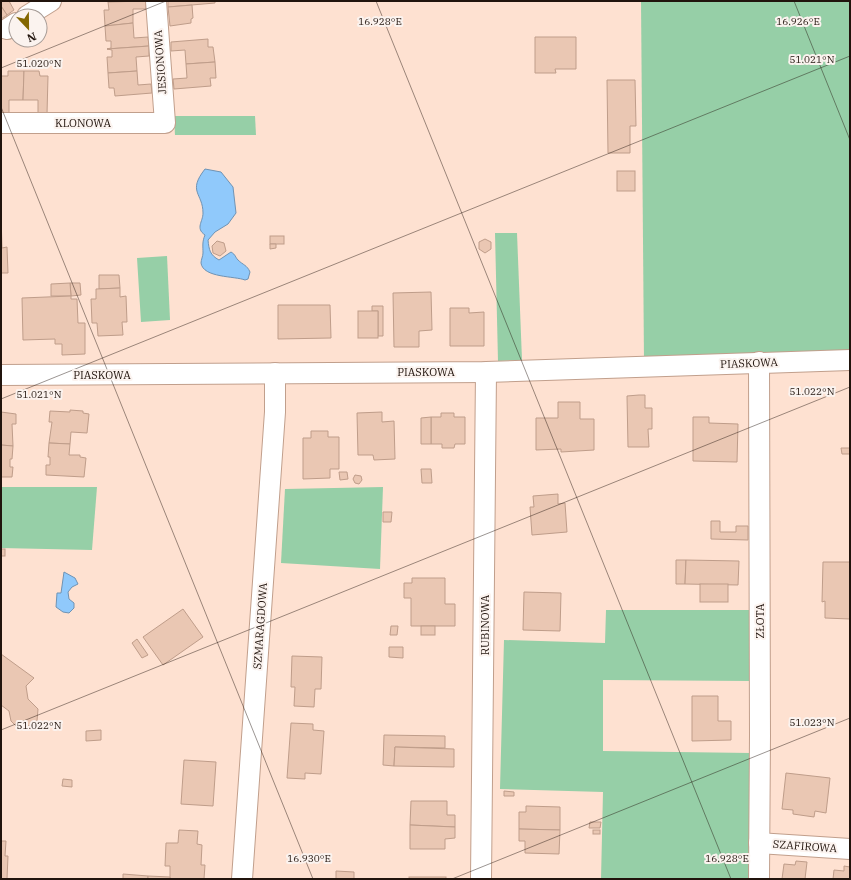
<svg xmlns="http://www.w3.org/2000/svg" width="851" height="880" viewBox="0 0 851 880" font-family="'IBM Plex Serif',serif">
	<style>
		.green { fill: #96cfa7 }
		.water { fill: #90c9fb; stroke: #6f93b4 }
		.building { fill: #eac7b3; stroke: #bf9d8a }
		.lines { fill: none; stroke-linecap: round; stroke-linejoin: round }
		.minor-casing { stroke: #c19f8c; stroke-width: 22 }
		.minor { stroke: #fff; stroke-width: 20 }
		.ticks { fill: none; stroke: #21140d; stroke-width: 1; stroke-opacity: 0.45 }
		.labels { text-anchor: middle; stroke-width: 4; stroke-linejoin: round; paint-order: stroke }
		.street-label { font-size: 11px; fill: #21140d; stroke: #fbf3ef }
		.ticks-label { font-size: 10px; text-anchor: middle; fill: #21140d; stroke: #fbf3ef; stroke-width: 4; stroke-linejoin: round; paint-order: stroke }
	</style>
	<rect width="100%" height="100%" fill="#fee1d1"/>
	<g class="green">
		<polygon points="641,1 850,1 850,354 644,360"/>
		<polygon points="174,116 255,116 256,135 175,135"/>
		<polygon points="495,233 517,233 522,360 498,361"/>
		<polygon points="167,256 170,320 141,322 137,258"/>
		<polygon points="1,487 97,487 92,550 1,548"/>
		<polygon points="383,487 380,569 281,563 285,489"/>
		<polygon points="606,610 752,610 751,681 603,680 603,751 751,753 749,879 601,879 603,792 500,789 504,640 605,643"/>
	</g>
	<g class="water">
		<path d="M205 169 221 172 233 187 236 213 228 224 215 232 208 240C209 250 210 255 219 260L231 252C236 255 235 257 238 260 243 265 247 265 250 272L248 279 245 280C235 276 203 278 201 263 201 260 203 256 203 253 203 246 202 242 205 235 195 228 203 222 203 213 203 193 187 192 205 169Z"/>
		<polygon points="64,572 75,578 78,584 72,587 68,592 69,599 74,603 74,608 69,613 63,612 56,607 57,593 61,593"/>
	</g>
	<g class="building">
		<polygon points="1,1 9,1 14,10 7,15 1,6"/>
		<polygon points="146,1 146,9 133,9 133,23 105,26 104,10 109,10 108,2"/>
		<polygon points="168,1 215,1 215,3 168,7"/>
		<polygon points="192,5 193,18 191,19 191,23 170,26 168,7"/>
		<polygon points="1,6 7,15 1,19"/>
		<polygon points="133,23 134,38 148,37 149,46 107,49 111,48 111,41 106,41 105,26"/>
		<polygon points="535,37 576,37 576,69 555,69 556,73 535,73"/>
		<polygon points="208,39 208,47 213,47 215,62 186,64 185,50 171,51 171,42"/>
		<polygon points="149,46 149,56 136,57 137,71 108,73 107,57 112,57 112,50 107,49"/>
		<polygon points="215,62 216,78 210,78 211,86 174,89 173,79 187,78 186,64"/>
		<polygon points="1,71 1,76 8,76 8,71 24,71 23,100 9,100 9,113 1,114"/>
		<polygon points="24,71 39,71 40,76 48,76 47,114 38,114 38,100 23,100"/>
		<polygon points="137,71 138,85 151,84 152,93 115,96 114,88 109,88 108,73"/>
		<polygon points="607,80 635,80 636,126 630,126 630,153 608,153"/>
		<rect x="617" y="171" width="18" height="20"/>
		<polygon points="1,216 2,248 7,247 8,273 1,273"/>
		<rect x="270" y="236" width="14" height="8"/>
		<polygon points="485,239 491,242 491,249 485,253 479,249 479,242"/>
		<polygon points="217,241 224,243 226,251 220,256 213,253 212,246"/>
		<polygon points="270,244 276,244 276,248 270,249"/>
		<polygon points="99,275 119,275 120,288 99,289"/>
		<polygon points="70,283 80,283 81,295 71,296"/>
		<polygon points="70,283 71,296 51,296 51,284"/>
		<polygon points="120,288 120,297 126,296 127,322 122,322 123,335 98,336 97,323 92,323 91,299 96,299 96,289"/>
		<polygon points="431,292 432,330 419,331 419,347 394,347 393,293"/>
		<polygon points="71,296 71,299 77,299 78,323 85,323 85,354 62,355 62,344 55,344 55,339 23,340 22,298"/>
		<polygon points="278,305 330,305 331,338 278,339"/>
		<polygon points="372,306 383,306 383,336 378,336 378,311 372,311"/>
		<polygon points="450,308 469,308 469,313 484,312 484,346 450,346"/>
		<rect x="358" y="311" width="20" height="27"/>
		<polygon points="639,395 645,395 645,408 652,408 652,429 648,429 649,447 628,447 627,396"/>
		<polygon points="558,402 580,402 580,419 594,419 594,450 561,452 561,449 536,450 536,418 558,418"/>
		<polygon points="70,410 83,411 83,413 89,414 87,433 71,432 70,444 49,443 52,422 49,422 50,411 70,412"/>
		<polygon points="1,412 16,414 16,424 12,424 13,446 1,445"/>
		<polygon points="382,412 382,422 394,421 395,459 374,460 373,455 358,455 357,413"/>
		<polygon points="441,413 454,413 454,417 465,417 465,444 455,444 454,448 442,448 442,444 431,444 431,417 441,417"/>
		<polygon points="431,417 431,444 421,444 421,418"/>
		<polygon points="693,417 709,417 709,423 738,424 737,462 693,461"/>
		<polygon points="311,431 328,431 328,437 339,437 339,469 330,469 330,478 303,479 303,438 311,438"/>
		<polygon points="49,443 70,444 69,455 80,455 80,457 86,458 84,477 46,475 46,465 50,465 50,457 48,457"/>
		<polygon points="1,445 13,446 12,459 10,459 10,467 13,467 12,477 1,477"/>
		<polygon points="841,448 850,448 850,454 842,454"/>
		<polygon points="421,469 431,469 432,483 422,483"/>
		<polygon points="339,472 347,472 348,479 340,480"/>
		<polygon points="355,475 361,476 362,480 359,484 355,483 353,479"/>
		<polygon points="558,494 558,504 565,503 567,532 532,535 530,507 534,507 533,496"/>
		<polygon points="383,512 392,512 391,522 383,522"/>
		<polygon points="711,521 720,521 720,532 736,532 736,526 748,526 748,540 711,539"/>
		<rect x="1" y="549" width="4" height="7"/>
		<polygon points="676,560 686,560 685,584 676,584"/>
		<polygon points="686,560 739,561 738,585 685,584"/>
		<polygon points="823,562 850,562 850,619 825,618 825,601 822,602"/>
		<polygon points="412,578 445,578 445,604 455,604 455,626 411,626 411,598 404,598 404,583 412,583"/>
		<rect x="700" y="584" width="28" height="18"/>
		<polygon points="524,592 561,593 560,631 523,630"/>
		<polygon points="183,609 203,637 163,665 143,637"/>
		<polygon points="391,626 398,626 397,635 390,635"/>
		<rect x="421" y="626" width="14" height="9"/>
		<polygon points="137,639 148,655 142,658 132,643"/>
		<polygon points="389,647 403,647 403,658 389,657"/>
		<polygon points="1,654 34,678 26,686 28,699 38,709 37,721 31,725 23,728 16,726 11,721 9,711 1,705"/>
		<polygon points="292,656 322,657 321,689 315,689 314,707 294,706 295,687 291,687"/>
		<polygon points="692,696 718,696 718,721 731,721 731,740 692,741"/>
		<polygon points="291,723 313,724 313,730 324,731 321,774 305,773 305,779 287,778"/>
		<polygon points="101,730 101,740 86,741 86,731"/>
		<polygon points="384,735 445,736 445,748 395,747 394,766 383,765"/>
		<polygon points="395,747 454,749 454,767 394,766"/>
		<polygon points="184,760 216,762 213,806 181,804"/>
		<polygon points="786,773 830,778 826,813 815,811 814,817 793,814 793,810 782,809"/>
		<polygon points="63,779 72,780 72,787 62,786"/>
		<polygon points="504,791 514,792 514,796 504,796"/>
		<polygon points="411,801 447,801 447,815 455,815 455,827 410,825"/>
		<polygon points="526,806 560,807 560,830 519,829 519,812 526,812"/>
		<polygon points="590,822 601,822 600,828 589,828"/>
		<polygon points="410,825 455,827 455,838 445,839 445,849 410,849"/>
		<polygon points="519,829 560,830 559,854 525,853 525,841 519,841"/>
		<polygon points="179,830 198,831 197,844 202,845 201,865 205,865 204,879 207,879 170,879 170,866 165,866 166,843 178,843"/>
		<rect x="593" y="830" width="7" height="4"/>
		<polygon points="1,841 6,841 5,856 8,856 7,879 1,879"/>
		<polygon points="796,861 807,862 805,879 782,879 784,864 795,865"/>
		<polygon points="844,866 850,867 850,879 833,879 834,870 844,871"/>
		<polygon points="336,871 354,872 354,879 336,879"/>
		<polygon points="123,874 148,876 148,879 123,879"/>
		<polygon points="148,876 170,877 170,879 148,879"/>
		<rect x="409" y="877" width="37" height="2"/>
	</g>
	<g class="lines">
		<g class="minor-casing">
			<g id="minor">
				<polyline points="27,16 51,1"/>
				<polyline points="7,29 16,23"/>
				<polyline points="1,123 165,123 156,1"/>
				<polyline points="1,375 486,372 850,360"/>
				<polyline points="759,843 850,849"/>
				<polyline points="242,879 275,412 275,373"/>
				<polyline points="481,879 486,372"/>
				<polyline points="759,879 760,735 759,362"/>
			</g>
		</g>
		<use href="#minor" class="minor"/>
	</g>
	<path class="ticks" d="M376 1 731 879M794 1 850 140M1 68 166 1M1 107 313 879M1 399 850 56M1 730 850 387M452 879 850 718"/>
	<g class="labels">
		<g class="street-label">
			<text transform="translate(160 62) rotate(-94)" y="4">JESIONOWA</text>
			<text x="83" y="127">KLONOWA</text>
			<text transform="translate(749 363) rotate(-2)" y="4">PIASKOWA</text>
			<text x="426" y="376">PIASKOWA</text>
			<text x="102" y="379">PIASKOWA</text>
			<text transform="translate(760 621) rotate(-90)" y="4">ZŁOTA</text>
			<text transform="translate(485 625) rotate(-90)" y="4">RUBINOWA</text>
			<text transform="translate(260 626) rotate(-86)" y="4">SZMARAGDOWA</text>
			<text transform="translate(805 846) rotate(4)" y="4">SZAFIROWA</text>
		</g>
	</g>
	<g class="ticks-label">
		<text x="380" y="25">16.928°E</text>
		<text x="798" y="25">16.926°E</text>
		<text x="812" y="63">51.021°N</text>
		<text x="39" y="67">51.020°N</text>
		<text x="812" y="395">51.022°N</text>
		<text x="39" y="398">51.021°N</text>
		<text x="812" y="726">51.023°N</text>
		<text x="39" y="729">51.022°N</text>
		<text x="309" y="862">16.930°E</text>
		<text x="727" y="862">16.928°E</text>
	</g>
	<rect width="851" height="880" fill="none" stroke="#21140d" stroke-width="4"/>
	<g transform="translate(28 28) rotate(158)"><circle r="19" fill="#fbf3ef" stroke="#a49a95"/>
	<path d="M0-3L7 15L0 10L-7 15Z" fill="#846700"/>
	<text y="-6" font-size="11" font-weight="bold" text-anchor="middle" fill="#21140d">N</text>
	</g>
</svg>
